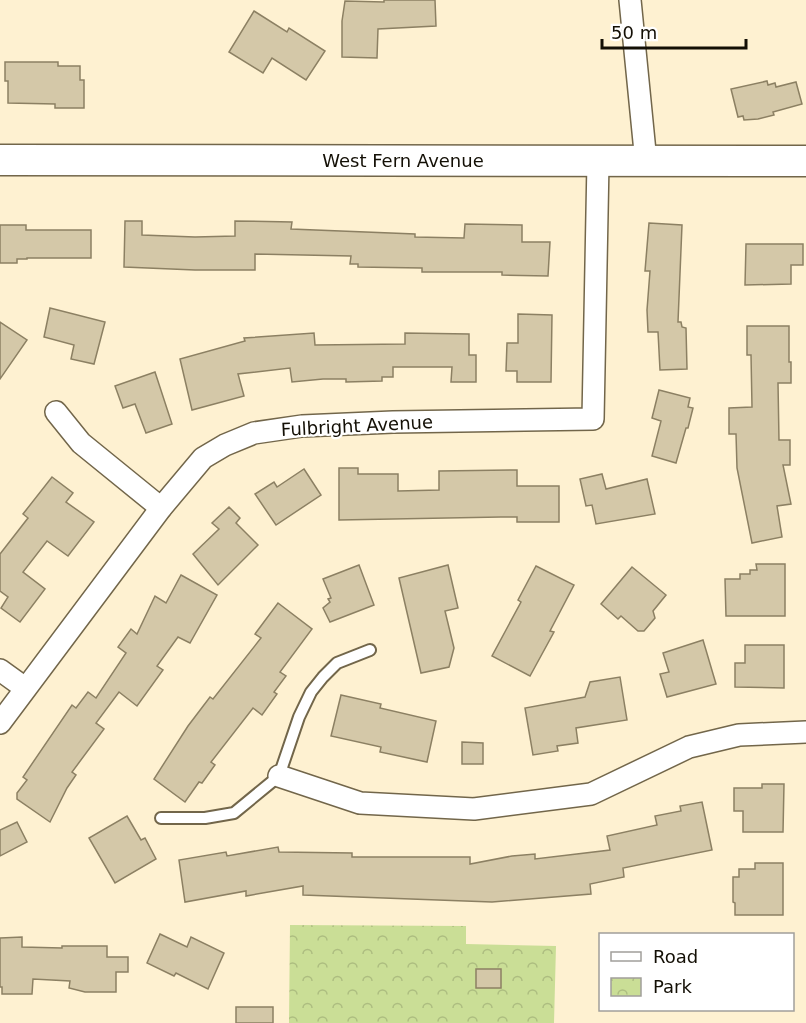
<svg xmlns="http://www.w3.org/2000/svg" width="806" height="1023" viewBox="0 0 806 1023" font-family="'DejaVu Sans',sans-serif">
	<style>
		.park { fill: url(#park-crowns) }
		.building { fill: #d4c8a8; stroke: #8c8063; stroke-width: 1.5 }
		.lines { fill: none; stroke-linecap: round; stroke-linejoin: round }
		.lane-casing { stroke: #72664a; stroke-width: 14 }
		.street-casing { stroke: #72664a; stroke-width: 24 }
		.secondary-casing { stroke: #72664a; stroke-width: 33 }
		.lane { stroke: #fff; stroke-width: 10 }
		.street { stroke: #fff; stroke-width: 21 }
		.secondary { stroke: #fff; stroke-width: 30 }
		.labels { text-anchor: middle; stroke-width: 4.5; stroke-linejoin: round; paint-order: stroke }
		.street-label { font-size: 18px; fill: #130f05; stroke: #fff }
	</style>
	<defs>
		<pattern id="park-crowns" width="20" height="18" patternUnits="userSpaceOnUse" patternTransform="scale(1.5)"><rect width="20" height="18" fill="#cade96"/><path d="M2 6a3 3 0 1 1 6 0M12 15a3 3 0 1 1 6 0" fill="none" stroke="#adbd80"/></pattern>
	</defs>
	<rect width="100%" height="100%" fill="#fef1d1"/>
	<polygon class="park" points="290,925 466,926 466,944 556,946 554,1023 289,1023"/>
	<g class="building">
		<polygon points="384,0 435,0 436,26 378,29 377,58 342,57 342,21 345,1 384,2"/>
		<polygon points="254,11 287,32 289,28 325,51 306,80 272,58 263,73 229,52"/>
		<polygon points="5,62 58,62 58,66 80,66 80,80 84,80 84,108 55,108 55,104 8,103 8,81 5,81"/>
		<polygon points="767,81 768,85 775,83 776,87 796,82 802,104 773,112 774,115 758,119 744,120 743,116 738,117 731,89"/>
		<polygon points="125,221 142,221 142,235 195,237 235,236 235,221 292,222 291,229 415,234 415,237 464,238 465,224 522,225 522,242 550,242 548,276 502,275 502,272 422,272 422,268 358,267 358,264 350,264 351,256 255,254 255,270 195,270 124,267"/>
		<polygon points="649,223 682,225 678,322 681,322 682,327 686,328 687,369 660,370 658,332 648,332 647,310 650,271 645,271"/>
		<polygon points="0,225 26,225 26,230 91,230 91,258 27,258 27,259 17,259 17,263 0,263"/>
		<polygon points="746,244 803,244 803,265 791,265 791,284 745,285"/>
		<polygon points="50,308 105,322 94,364 71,359 74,345 44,337"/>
		<polygon points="518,314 552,315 551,382 517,382 517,371 506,371 507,343 518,343"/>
		<polygon points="0,322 27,340 0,379"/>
		<polygon points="747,326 789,326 789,362 791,362 791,383 778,383 779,440 790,440 790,465 783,465 791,504 777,506 782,537 752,543 737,468 736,434 729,434 729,408 752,407 751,355 747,355"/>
		<polygon points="314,333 315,345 405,344 405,333 469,334 469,355 476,355 476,382 451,382 452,367 393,367 393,377 382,377 382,381 346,382 346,379 323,379 292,382 290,368 238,374 244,396 192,410 180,359 245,341 244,338"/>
		<polygon points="155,372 172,424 146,433 135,404 123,408 115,386"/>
		<polygon points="659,390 690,398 688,407 693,408 688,428 686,428 676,463 652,456 661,421 652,418"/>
		<polygon points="339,468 358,468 358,474 398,474 398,491 439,490 439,471 517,470 517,486 559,486 559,522 517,522 517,517 501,517 339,520"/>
		<polygon points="304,469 321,495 276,525 255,494 274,482 277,487"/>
		<polygon points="602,474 606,489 647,479 655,514 596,524 592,505 586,506 580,479"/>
		<polygon points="52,477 73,493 66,502 94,522 68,556 47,541 23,572 45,589 20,622 1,608 8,597 0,591 0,554 28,518 23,514"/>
		<polygon points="229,507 240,518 236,523 258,545 218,585 193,554 219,529 212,523"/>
		<polygon points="756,564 785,564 785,616 726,616 725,579 740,579 740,574 750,574 750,570 757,570"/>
		<polygon points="359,565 374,605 330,622 323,608 330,602 328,599 331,598 323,579"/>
		<polygon points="448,565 458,608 445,611 454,648 449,667 421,673 399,578"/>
		<polygon points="536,566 574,585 550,631 554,632 530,676 492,656 521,602 518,600"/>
		<polygon points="632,567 666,595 653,611 655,618 644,631 638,631 621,616 618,619 601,604"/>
		<polygon points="181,575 217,595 190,643 178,637 157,666 163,670 137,706 119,692 96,723 104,729 72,772 76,775 67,788 50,822 17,799 17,793 27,780 23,777 72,705 76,708 88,692 96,698 126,653 118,647 131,629 137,634 155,596 166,603"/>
		<polygon points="278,603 312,629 280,672 286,676 274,692 277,694 262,715 253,708 211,762 215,765 202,783 199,782 185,802 154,779 188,726 210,697 213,699 261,638 255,634"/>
		<polygon points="703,640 716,684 667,697 660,674 669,672 663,653"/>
		<polygon points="745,645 784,645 784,688 735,687 735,663 745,663"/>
		<polygon points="620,677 627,720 576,728 578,743 557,746 558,751 533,755 525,708 585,697 590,682"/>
		<polygon points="341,695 381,704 380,708 436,721 427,762 380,752 381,747 331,736"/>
		<polygon points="462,742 483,743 483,764 462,764"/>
		<polygon points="762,784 784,784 783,832 743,832 743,811 734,811 734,788 762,788"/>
		<polygon points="702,802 712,850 623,868 624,877 590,884 591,894 492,902 303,895 303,886 246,896 246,891 185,902 179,860 226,852 227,856 278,847 279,852 352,853 352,857 470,857 470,864 512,856 535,854 535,859 610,850 607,836 657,825 655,816 681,811 680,806"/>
		<polygon points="127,816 141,840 145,838 156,859 115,883 89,838"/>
		<polygon points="17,822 27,842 0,856 0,830"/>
		<polygon points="755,863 783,863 783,915 735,915 735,903 733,902 733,877 739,877 739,869 755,869"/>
		<polygon points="160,934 187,947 191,937 224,953 208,989 176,973 174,976 147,963"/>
		<polygon points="22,937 22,947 62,948 62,946 107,946 107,957 128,957 128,972 116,972 116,992 85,992 69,988 70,981 33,979 32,994 2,994 2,987 0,987 0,938"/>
		<rect x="476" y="969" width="25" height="19"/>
		<rect x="236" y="1007" width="37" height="16"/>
	</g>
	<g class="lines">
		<g class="lane-casing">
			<polyline id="lane" points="161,818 205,818 234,813 279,776 299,717 311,692 323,677 337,663 370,650"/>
		</g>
		<g class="street-casing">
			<g id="street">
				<polyline points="630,0 646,162"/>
				<polyline points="56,412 81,443 161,508"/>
				<polyline points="0,670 25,688"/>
				<polyline points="0,723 161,508 203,458 225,445 254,433 302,426 393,422 593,419 598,162"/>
				<polyline points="279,776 360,803 474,809 591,794 689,747 739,735 806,732"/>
			</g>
		</g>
		<g class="secondary-casing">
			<polyline id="secondary" points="0,160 806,161"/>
		</g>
		<use href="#lane" class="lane"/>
		<use href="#street" class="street"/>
		<use href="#secondary" class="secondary"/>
	</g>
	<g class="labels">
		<g class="street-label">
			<text x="403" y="167">West Fern Avenue</text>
			<text transform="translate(357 426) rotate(-3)" y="6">Fulbright Avenue</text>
		</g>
	</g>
	<rect x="599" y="933" width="195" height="78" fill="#ffffff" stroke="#a19f9b" stroke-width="1.5"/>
	<rect x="611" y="952" width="30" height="9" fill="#ffffff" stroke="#a19f9b" stroke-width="1.5"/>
	<text x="653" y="963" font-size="18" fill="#130f05">Road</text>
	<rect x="611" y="978" width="30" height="18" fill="url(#park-crowns)" stroke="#a19f9b" stroke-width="1.5"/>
	<text x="653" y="993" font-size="18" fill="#130f05">Park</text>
	<path d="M602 39v9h144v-9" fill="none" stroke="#130f05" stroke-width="3"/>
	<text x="611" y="39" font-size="18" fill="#130f05" stroke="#ffffff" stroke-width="4.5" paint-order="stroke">50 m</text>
</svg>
